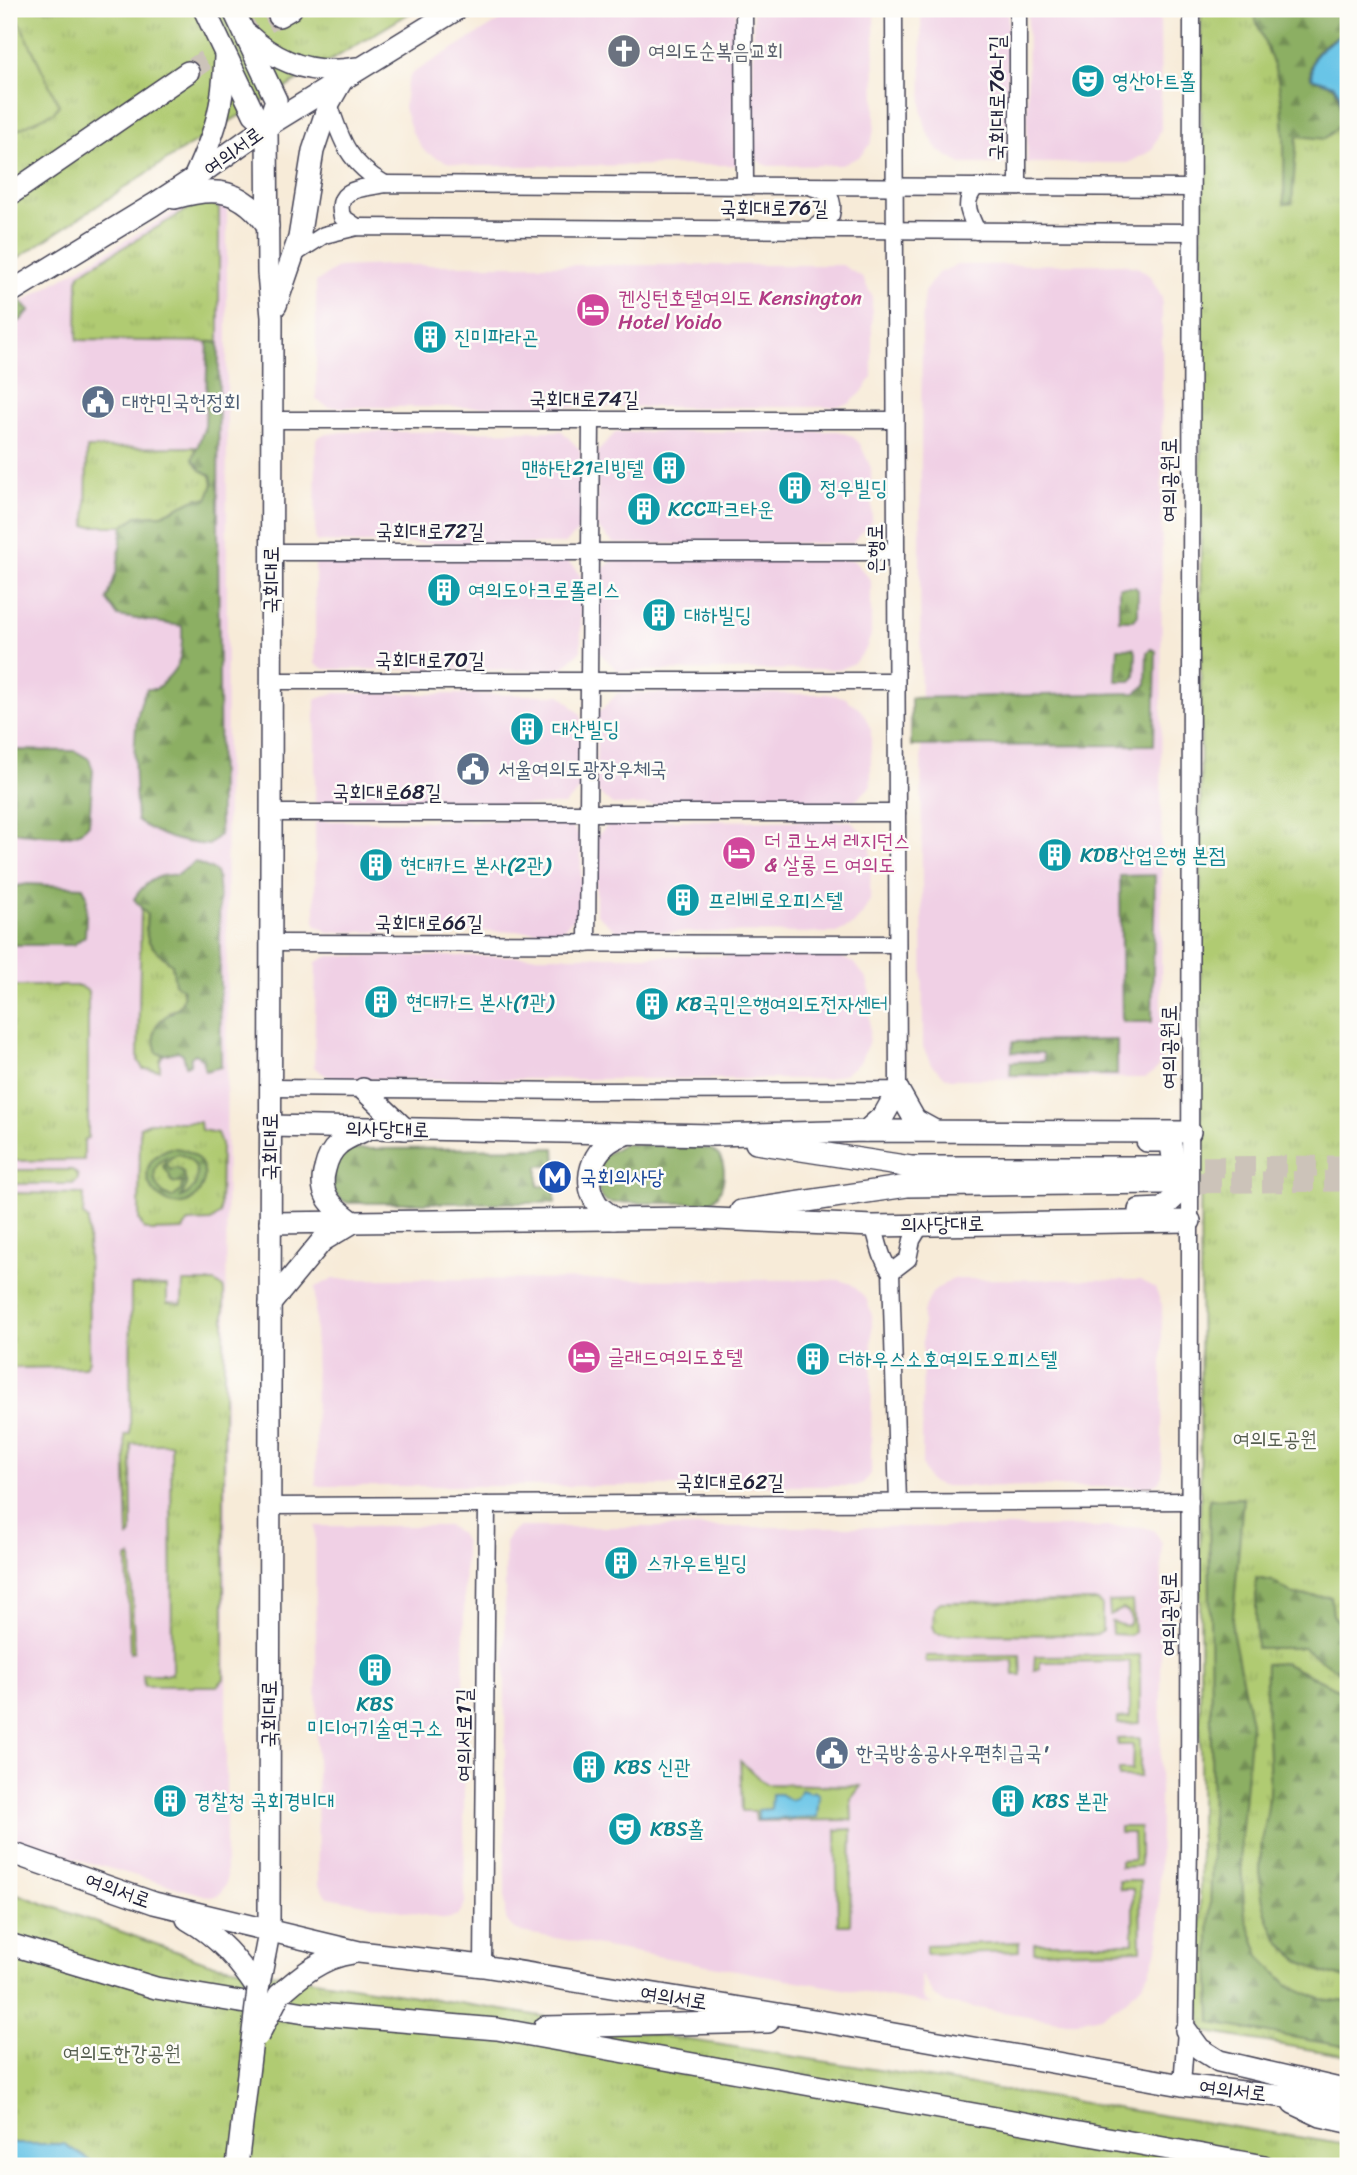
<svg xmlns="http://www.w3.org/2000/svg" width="1357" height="2175" viewBox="0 0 1357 2175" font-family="Sriracha,'Poor Story',sans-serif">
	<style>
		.built { fill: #f0d0e5 }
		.grass { fill: url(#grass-tufts); stroke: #697656; stroke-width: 2 }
		.forest { fill: url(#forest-firs); stroke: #576850; stroke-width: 2; fill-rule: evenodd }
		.garden { fill: #b0cb72; stroke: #697656; stroke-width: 2 }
		.water { fill: #69c5e7; stroke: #467491; stroke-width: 2 }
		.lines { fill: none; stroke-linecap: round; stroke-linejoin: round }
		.major-tunnel { stroke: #ccc3b9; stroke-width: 21; stroke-dasharray: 21 10; stroke-linecap: butt }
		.minor-casing { stroke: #424053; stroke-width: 19 }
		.major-casing { stroke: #424053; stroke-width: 24 }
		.minor { stroke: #fff; stroke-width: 16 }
		.major { stroke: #fff; stroke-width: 21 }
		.major-bridge-casing { stroke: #424053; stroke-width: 24; stroke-linecap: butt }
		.major-bridge { stroke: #fff; stroke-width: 21 }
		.labels { text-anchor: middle; stroke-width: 5; stroke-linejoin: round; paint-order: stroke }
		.worship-label { font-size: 21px; fill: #5b616d; stroke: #fdfcf7; text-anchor: start }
		.culture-label { font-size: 21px; fill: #0d838f; stroke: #fdfcf7; text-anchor: start }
		.street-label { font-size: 21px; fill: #22223b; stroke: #fdfcf7 }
		.hotel-label { font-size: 21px; fill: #b23c85; stroke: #fdfcf7; text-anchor: start }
		.service-label { font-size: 21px; fill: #4e5e75; stroke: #fdfcf7; text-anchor: start }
		.transit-label { font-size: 21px; fill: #164399; stroke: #fdfcf7; text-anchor: start }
		.park-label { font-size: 21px; fill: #545d4e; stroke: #fdfcf7 }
	</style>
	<defs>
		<pattern id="grass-tufts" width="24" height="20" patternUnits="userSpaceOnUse" patternTransform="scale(1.75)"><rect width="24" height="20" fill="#b0cb72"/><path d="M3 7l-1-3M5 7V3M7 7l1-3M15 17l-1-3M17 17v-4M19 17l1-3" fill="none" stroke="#97ae64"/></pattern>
		<pattern id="forest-firs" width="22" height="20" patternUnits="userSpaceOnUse" patternTransform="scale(1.75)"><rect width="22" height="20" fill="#8caf64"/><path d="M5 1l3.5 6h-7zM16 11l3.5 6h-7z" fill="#728e54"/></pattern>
	</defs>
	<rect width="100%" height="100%" fill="#fdfcf7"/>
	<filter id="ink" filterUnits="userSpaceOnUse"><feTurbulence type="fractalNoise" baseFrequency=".0143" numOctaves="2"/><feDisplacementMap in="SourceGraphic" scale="14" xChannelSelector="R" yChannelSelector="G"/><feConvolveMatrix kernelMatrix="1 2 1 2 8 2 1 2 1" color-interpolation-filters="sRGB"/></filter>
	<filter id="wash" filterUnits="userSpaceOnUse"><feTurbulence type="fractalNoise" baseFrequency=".00686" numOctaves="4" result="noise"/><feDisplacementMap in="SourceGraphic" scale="28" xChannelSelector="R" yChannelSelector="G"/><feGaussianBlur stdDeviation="1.57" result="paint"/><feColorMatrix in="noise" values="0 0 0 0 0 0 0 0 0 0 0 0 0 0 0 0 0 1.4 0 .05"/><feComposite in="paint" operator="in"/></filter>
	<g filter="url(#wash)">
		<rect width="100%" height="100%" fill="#f7ebd8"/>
		<g class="built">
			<polygon points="519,9 736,9 737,165 472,166 447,162 425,152 412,132 404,108 406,87 411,74"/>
			<polygon points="753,9 874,9 875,125 871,143 859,157 841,165 768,166 758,161 753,150"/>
			<polygon points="921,9 1008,9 1007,164 961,164 939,151 927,132 922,112"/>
			<polygon points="1028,9 1160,9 1161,129 1153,148 1147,153 1128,163 1027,163"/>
			<polygon points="202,195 224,202 227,211 226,1883 220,1894 211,1897 9,1840 9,310"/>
			<polygon points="1122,264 1139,268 1150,276 1162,298 1161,1060 1156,1070 1145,1078 950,1079 943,1075 931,1064 923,1047 920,567 922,327 924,292 938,273 957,265"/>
			<polygon points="390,265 842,265 862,277 872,296 872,377 862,392 849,404 832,407 329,407 316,400 316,282 338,267"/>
			<polygon points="562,431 581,451 581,528 565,544 353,543 318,542 315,540 316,439 322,435 341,432"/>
			<polygon points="838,431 852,436 860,444 871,468 872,521 852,543 614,544 597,527 598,451 616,432"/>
			<polygon points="319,559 566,559 581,576 581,651 560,670 325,669 315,664 315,564"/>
			<polygon points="613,560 853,560 871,580 871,635 866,649 854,663 841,669 618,671 597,650 597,575"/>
			<polygon points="333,693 561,695 581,715 580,790 564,805 317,805 315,803 315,700"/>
			<polygon points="618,693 828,694 844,697 863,712 871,730 871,786 851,805 612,805 596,790 597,714"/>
			<polygon points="613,820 851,821 871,841 870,900 862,915 853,925 836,933 617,932 596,913 596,837"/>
			<polygon points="317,821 565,821 581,837 581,911 561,931 328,932 315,925 315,823"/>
			<polygon points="329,956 837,956 854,963 867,979 870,993 869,1041 860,1062 846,1073 826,1079 338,1079 326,1076 314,1067 316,962"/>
			<polygon points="333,1279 839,1280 851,1284 866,1298 872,1316 871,1474 863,1483 856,1486 316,1486 315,1287"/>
			<polygon points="951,1279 1140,1280 1155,1288 1162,1305 1162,1476 1159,1481 1153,1485 1140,1487 940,1486 929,1481 922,1466 923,1312 932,1293"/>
			<polygon points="315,1526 448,1526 460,1533 465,1543 463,1697 465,1904 459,1914 454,1917 446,1919 327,1897 318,1884"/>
			<polygon points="519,1527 1143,1527 1153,1530 1158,1536 1162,1544 1159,1943 1150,1972 1138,1989 1117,2007 1100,2016 1078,2021 1059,2021 946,2003 933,1995 921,1974 922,1995 925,2001 933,2005 521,1932 513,1928 507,1921 505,1913 505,1542 511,1533"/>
		</g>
		<g class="grass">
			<polygon points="9,9 416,9 179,152 9,264"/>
			<polygon points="1201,9 1348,9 1348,2056 1207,2032 1202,2026 1200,2008"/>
			<polygon points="202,201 213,203 219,209 219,342 77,340 78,279 80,273"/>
			<polygon points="196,447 193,460 201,470 211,475 213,484 207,500 162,515 137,516 123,526 86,526 87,448"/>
			<path d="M141 908 147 915C143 943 151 947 172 964 172 983 202 1000 169 1012L157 1052 163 1055 160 1060V1070L143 1069 138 1060Z"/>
			<polygon points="9,986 80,986 88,991 88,1138 84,1141 84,1160 9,1161"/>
			<polygon points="200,1122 201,1130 217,1133 221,1143 220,1214 211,1221 188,1222 183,1230 151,1231 144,1229 139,1220 140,1127 151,1122"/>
			<polygon points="9,1170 72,1170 77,1174 78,1179 73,1184 9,1184"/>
			<polygon points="9,1193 84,1194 83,1215 88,1220 89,1360 85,1367 9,1368"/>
			<polygon points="183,1282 214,1282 223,1287 224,1291 224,1679 218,1686 144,1686 143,1674 172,1674 171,1444 131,1444 132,1534 128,1537 125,1435 130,1434 131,1285 167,1286 167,1303 182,1304"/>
			<polygon points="131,1557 134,1651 130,1653 127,1559"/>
			<polygon points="1098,1601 1102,1606 1102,1632 1096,1635 940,1634 936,1633 933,1626 934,1607 941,1602"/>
			<path d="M1132 1601 1134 1632 1130 1635 1112 1634 1111 1621C1119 1624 1135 1633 1129 1613L1123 1609 1110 1615 1109 1602Z"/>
			<polygon points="9,1891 208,1963 1348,2145 1348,2166 9,2166"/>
		</g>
		<g class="forest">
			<path d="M1252 9H1348V32H1345C1325 45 1307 50 1311 78L1334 86 1338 94 1343 122 1325 139 1297 136 1292 203 1284 204C1284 165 1286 124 1279 85 1274 58 1260 35 1252 9Z"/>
			<polygon points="21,301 30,310 21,320 9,327 9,302"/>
			<path d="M208 342H219L218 516 220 834 209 845C178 842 163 838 137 821 135 787 129 716 147 689H156C181 667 183 659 182 626L118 616 107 600 117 570 123 526 137 516 162 515 197 498 207 499 213 484 211 475 201 470 193 459 205 426Z"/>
			<polygon points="1119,587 1135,587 1138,590 1138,615 1134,620 1119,620"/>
			<polygon points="1118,648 1133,648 1136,652 1135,677 1131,681 1116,681"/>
			<polygon points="1151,649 1156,651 1154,745 911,746 911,698 1136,693 1146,685 1147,652"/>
			<path d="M9 750 75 751 89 759 93 770 89 824C75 843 41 834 20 833L12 831 13 775H9Z"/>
			<path d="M195 862C221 875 216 865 219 896L221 1067 205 1071 202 1059 195 1054 191 1057 190 1064 186 1066 183 1054 178 1051 163 1055 157 1053C142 1006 188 1022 183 989L175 984 172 964C151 946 143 944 147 915L134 899C144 883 158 873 177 875Z"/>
			<polygon points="1155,875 1152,1022 1122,1022 1120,876"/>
			<polygon points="28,884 83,887 87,896 85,936 73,945 9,945 12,890 17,886"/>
			<polygon points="1117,1040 1117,1075 1010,1075 1011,1062 1044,1061 1043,1053 1012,1052 1013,1042"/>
			<path d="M624 1144 711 1149C714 1152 718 1154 720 1157 728 1171 723 1196 709 1203H617C612 1203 604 1202 601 1197 596 1189 598 1166 601 1157Z"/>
			<path d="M170 1148C191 1147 211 1164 202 1186 181 1236 112 1171 170 1148ZM178 1154C202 1159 203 1189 181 1197L187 1185 183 1172 177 1168 171 1170 167 1165 169 1159ZM166 1157 163 1166 169 1174 171 1181 175 1183H183L181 1191 172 1198C152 1191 148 1168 166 1157Z"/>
			<path d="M555 1148 556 1166H538V1186H555V1203H348C322 1194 331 1158 351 1149Z"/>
			<polygon points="1243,1498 1232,1630 1251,1723 1240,1852 1245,1916 1261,1958 1288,1985 1320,1999 1348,2002 1348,2047 1211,2023 1209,1938 1212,1854 1209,1499"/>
			<polygon points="1256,1578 1272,1581 1295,1595 1331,1597 1333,1615 1348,1633 1348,1678 1303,1648 1256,1648"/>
			<path d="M1284 1663 1348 1694V1978C1277 1968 1255 1917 1261 1850 1263 1831 1269 1811 1269 1792 1271 1749 1264 1707 1266 1664Z"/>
		</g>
		<g class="garden">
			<polygon points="9,9 13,9 59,105 54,112 9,134"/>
			<polygon points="1020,1655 1021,1675 1014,1675 1013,1660 926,1662 926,1656"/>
			<polygon points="1140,1655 1140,1723 1118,1724 1118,1718 1130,1717 1130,1661 1040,1662 1040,1669 1034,1670 1035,1656"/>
			<polygon points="1140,1738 1140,1777 1119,1777 1119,1770 1132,1770 1133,1745 1118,1745 1117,1739"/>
			<polygon points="740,1761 766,1784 861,1786 851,1799 852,1820 756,1821 755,1811 742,1811"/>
			<polygon points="1120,1827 1140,1827 1140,1866 1120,1867 1120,1861 1134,1860 1133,1833 1120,1833"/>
			<polygon points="852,1829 850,1925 838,1925 836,1830"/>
			<polygon points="1119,1881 1140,1881 1141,1950 1034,1952 1034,1943 1133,1943 1133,1889 1120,1889"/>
			<polygon points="1019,1942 1019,1951 926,1954 926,1945"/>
		</g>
		<g class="water">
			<path d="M1345 33H1348V105L1341 104 1340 94 1334 85 1312 78C1308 51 1326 46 1345 33Z"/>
			<polygon points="801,1790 811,1793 814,1791 819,1795 817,1817 758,1820 758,1810 771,1809 772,1794 780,1794 790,1800 796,1798"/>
			<polygon points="9,2142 16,2144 64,2144 95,2164 127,2166 14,2166 9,2164"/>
		</g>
	</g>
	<g filter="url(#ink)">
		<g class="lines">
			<g class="major-tunnel">
				<polyline points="188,72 223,48 279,16"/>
				<polyline points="1172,1167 1348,1166"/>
				<polyline points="1169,1183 1348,1181"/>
			</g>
			<g class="minor-casing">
				<g id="minor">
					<polyline points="744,9 745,186"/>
					<polyline points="1018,9 1018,187"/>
					<path d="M329 103C341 141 349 164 385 184"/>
					<path d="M976 187C962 203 969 213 977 231"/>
					<path d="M357 227 342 217C334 186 364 189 385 184L1191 188"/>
					<path d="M811 230 831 215C835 200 829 191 814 188"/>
					<polyline points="293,255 324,235 357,227 1191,232"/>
					<polyline points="272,420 895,420"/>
					<polyline points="271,552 896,552"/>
					<polyline points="271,681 896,681"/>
					<polyline points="271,813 897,813"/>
					<polyline points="271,943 897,944"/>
					<polyline points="587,944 591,420"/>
					<polyline points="270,1088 585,1091 898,1090 894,9"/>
					<path d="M873 1226C879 1242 880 1258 891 1272L898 1502"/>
					<polyline points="891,1272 908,1259 912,1240 921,1225"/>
					<polyline points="270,1506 1190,1501"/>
					<polyline points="483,1966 487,1505"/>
					<polyline points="1182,2085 1186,2030 1189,1845 1192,9"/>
				</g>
			</g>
			<g class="major-casing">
				<g id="major">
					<polyline points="204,9 254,114 267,126"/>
					<polyline points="233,9 276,100 267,126 268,273 272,317 269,1933 258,1990"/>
					<polyline points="279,16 291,9"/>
					<path d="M248 35C279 64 314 76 356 68"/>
					<path d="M195 176C216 130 223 108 225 57"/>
					<polyline points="9,195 188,72"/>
					<path d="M175 198C216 186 242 189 268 226"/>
					<polyline points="9,293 153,205 193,179 267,126 457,9"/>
					<polyline points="276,305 299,238 313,151 329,103 341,82"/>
					<polyline points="363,1089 405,1129"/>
					<polyline points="898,1090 915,1120 935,1131"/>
					<polyline points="270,1126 714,1135 866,1131 1190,1132"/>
					<polyline points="866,1131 884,1115 898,1090"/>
					<polyline points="756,1143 911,1167 1161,1167"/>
					<polyline points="1139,1210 1162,1209 1174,1198 1176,1176 1171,1145 1164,1141 1147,1141"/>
					<polyline points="741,1211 907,1186 1163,1183"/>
					<path d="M614 1219C609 1214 601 1209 597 1204 579 1177 596 1143 624 1135"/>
					<path d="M353 1222C334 1208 317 1195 325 1169 327 1160 331 1151 338 1145 345 1138 358 1134 367 1129"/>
					<polyline points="270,1223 694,1218 873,1226 1190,1221"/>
					<polyline points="270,1304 322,1241 352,1223"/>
					<polyline points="9,1852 154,1903 359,1952 483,1966 820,2021 1182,2085 1348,2104"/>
					<path d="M187 1919C219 1937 238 1960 258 1990"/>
					<polyline points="9,1944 156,1988 305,2013 497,2029 1264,2166"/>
					<path d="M279 1995C300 1976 322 1957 352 1953"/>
					<polyline points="545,2027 768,2022"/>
					<polyline points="1186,2030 1200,2049 1219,2061 1348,2091"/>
					<polyline points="1293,2103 1321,2116 1348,2122"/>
				</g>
			</g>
			<use href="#minor" class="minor"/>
			<use href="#major" class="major"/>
			<g class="major-bridge-casing">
				<g id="major-bridge">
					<polyline points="258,2036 279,1995"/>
					<polyline points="237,2166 258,1990"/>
				</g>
			</g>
			<use href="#major-bridge" class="major-bridge"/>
		</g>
	</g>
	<defs>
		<g id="church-disc" transform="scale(1.75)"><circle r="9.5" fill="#6b7280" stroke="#fdfcf7"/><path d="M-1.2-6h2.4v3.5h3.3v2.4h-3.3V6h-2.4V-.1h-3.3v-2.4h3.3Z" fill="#fff"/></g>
		<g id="theatre-disc" transform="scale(1.75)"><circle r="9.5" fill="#0f9aa8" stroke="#fdfcf7"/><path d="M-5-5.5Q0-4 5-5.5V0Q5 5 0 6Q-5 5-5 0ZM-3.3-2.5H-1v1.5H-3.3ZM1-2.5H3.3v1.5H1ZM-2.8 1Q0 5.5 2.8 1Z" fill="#fff"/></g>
		<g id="hotel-disc" transform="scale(1.75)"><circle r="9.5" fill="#d1479c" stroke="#fdfcf7"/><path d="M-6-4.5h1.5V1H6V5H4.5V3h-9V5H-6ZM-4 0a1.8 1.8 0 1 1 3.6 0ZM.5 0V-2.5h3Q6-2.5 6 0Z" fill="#fff"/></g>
		<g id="building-disc" transform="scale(1.75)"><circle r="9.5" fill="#0f9aa8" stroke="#fdfcf7"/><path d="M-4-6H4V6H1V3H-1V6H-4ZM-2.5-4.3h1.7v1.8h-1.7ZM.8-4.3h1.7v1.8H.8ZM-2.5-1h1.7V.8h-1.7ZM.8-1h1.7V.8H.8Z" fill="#fff"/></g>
		<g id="civic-disc" transform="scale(1.75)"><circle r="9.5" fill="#5c6f8a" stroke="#fdfcf7"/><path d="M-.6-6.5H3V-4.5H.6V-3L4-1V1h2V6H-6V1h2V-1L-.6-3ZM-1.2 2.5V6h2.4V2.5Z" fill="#fff"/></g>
		<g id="metro-disc" transform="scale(1.75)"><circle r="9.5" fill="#1a4fb4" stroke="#fdfcf7"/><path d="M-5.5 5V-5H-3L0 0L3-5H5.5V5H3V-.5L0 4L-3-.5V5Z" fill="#fff"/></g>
	</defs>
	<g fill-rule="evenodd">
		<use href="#church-disc" x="624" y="51"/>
		<use href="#theatre-disc" x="1088" y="81"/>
		<use href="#hotel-disc" x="593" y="310"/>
		<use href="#building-disc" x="430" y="337"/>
		<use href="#civic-disc" x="98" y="402"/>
		<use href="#building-disc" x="669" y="468"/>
		<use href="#building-disc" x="795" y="488"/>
		<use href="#building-disc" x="644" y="509"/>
		<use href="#building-disc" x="444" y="590"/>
		<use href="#building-disc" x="659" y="615"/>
		<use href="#building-disc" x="527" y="729"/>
		<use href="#civic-disc" x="473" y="769"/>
		<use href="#hotel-disc" x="739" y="853"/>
		<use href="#building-disc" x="1055" y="855"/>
		<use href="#building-disc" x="376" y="865"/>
		<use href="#building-disc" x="683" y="900"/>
		<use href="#building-disc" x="381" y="1002"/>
		<use href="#building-disc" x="652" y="1004"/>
		<use href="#metro-disc" x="555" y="1177"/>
		<use href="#hotel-disc" x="584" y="1357"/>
		<use href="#building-disc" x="813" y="1359"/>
		<use href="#building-disc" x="621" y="1563"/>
		<use href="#building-disc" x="375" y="1670"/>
		<use href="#civic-disc" x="832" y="1753"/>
		<use href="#building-disc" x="589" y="1767"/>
		<use href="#building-disc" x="170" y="1801"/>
		<use href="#building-disc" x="1008" y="1801"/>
		<use href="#theatre-disc" x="625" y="1829"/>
	</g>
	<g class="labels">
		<g class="worship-label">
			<text x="648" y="58">여의도순복음교회</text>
		</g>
		<g class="culture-label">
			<text x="1112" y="88">영산아트홀</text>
			<text x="454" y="344">진미파라곤</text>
			<text x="644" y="475" text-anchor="end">맨하탄21리빙텔</text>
			<text x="820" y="495">정우빌딩</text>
			<text x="668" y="516">KCC파크타운</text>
			<text x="468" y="597">여의도아크로폴리스</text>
			<text x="684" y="622">대하빌딩</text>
			<text x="552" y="736">대산빌딩</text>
			<text x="1080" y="862">KDB산업은행 본점</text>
			<text x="400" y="872">현대카드 본사(2관)</text>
			<text x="708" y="907">프리베로오피스텔</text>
			<text x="406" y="1009">현대카드 본사(1관)</text>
			<text x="676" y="1011">KB국민은행여의도전자센터</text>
			<text x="838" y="1366">더하우스소호여의도오피스텔</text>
			<text x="646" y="1570">스카우트빌딩</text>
			<text x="375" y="1711" text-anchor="middle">KBS<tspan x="375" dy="24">미디어기술연구소</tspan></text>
			<text x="614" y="1774">KBS 신관</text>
			<text x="194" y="1808">경찰청 국회경비대</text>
			<text x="1032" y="1808">KBS 본관</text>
			<text x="650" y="1836">KBS홀</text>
		</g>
		<g class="street-label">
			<text transform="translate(997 98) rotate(-90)" y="7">국회대로76나길</text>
			<text transform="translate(233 151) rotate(-36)" y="7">여의서로</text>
			<text x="774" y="215">국회대로76길</text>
			<text x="584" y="406">국회대로74길</text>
			<text transform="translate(1169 480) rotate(-90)" y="7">여의공원로</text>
			<text x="430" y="538">국회대로72길</text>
			<text transform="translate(875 549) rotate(-90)" y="7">은행로</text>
			<text transform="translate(271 580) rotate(-90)" y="7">국회대로</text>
			<text x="430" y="667">국회대로70길</text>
			<text x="387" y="799">국회대로68길</text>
			<text x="429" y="930">국회대로66길</text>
			<text transform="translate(1169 1047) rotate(-90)" y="7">여의공원로</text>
			<text transform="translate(387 1129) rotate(1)" y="7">의사당대로</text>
			<text transform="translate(270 1147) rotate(-90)" y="7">국회대로</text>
			<text transform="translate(942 1224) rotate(-1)" y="7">의사당대로</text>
			<text x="730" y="1489">국회대로62길</text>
			<text transform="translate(1169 1614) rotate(-90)" y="7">여의공원로</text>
			<text transform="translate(269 1714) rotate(-90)" y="7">국회대로</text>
			<text transform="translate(464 1735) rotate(-90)" y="7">여의서로1길</text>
			<text transform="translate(118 1890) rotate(20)" y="7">여의서로</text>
			<text transform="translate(674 1997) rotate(9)" y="7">여의서로</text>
			<text transform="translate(1233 2090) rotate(7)" y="7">여의서로</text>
		</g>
		<g class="hotel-label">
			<text x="618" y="305">켄싱턴호텔여의도 Kensington<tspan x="618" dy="24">Hotel Yoido</tspan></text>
			<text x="764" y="848">더 코노셔 레지던스<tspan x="764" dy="24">&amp; 살롱 드 여의도</tspan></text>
			<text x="608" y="1364">글래드여의도호텔</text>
		</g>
		<g class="service-label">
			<text x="122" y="409">대한민국헌정회</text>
			<text x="498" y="776">서울여의도광장우체국</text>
			<text x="856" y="1760">한국방송공사우편취급국'</text>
		</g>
		<g class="transit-label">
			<text x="580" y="1184">국회의사당</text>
		</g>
		<g class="park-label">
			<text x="1275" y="1446">여의도공원</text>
			<text x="122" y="2060">여의도한강공원</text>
		</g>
	</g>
	<rect width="1357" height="2175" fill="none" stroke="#fdfcf7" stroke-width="35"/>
</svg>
